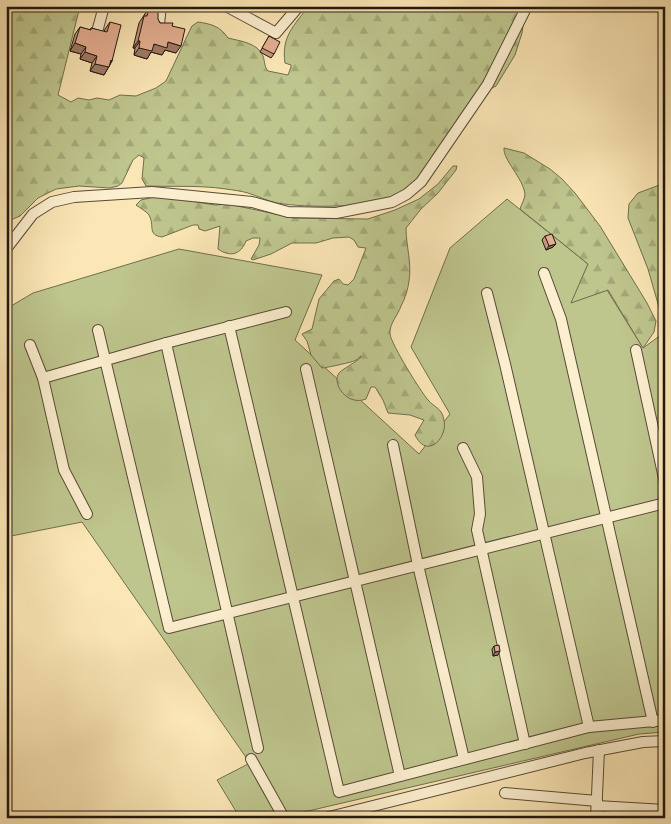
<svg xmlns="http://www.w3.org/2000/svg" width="671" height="824" viewBox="0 0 671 824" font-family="'Gentium Book Plus',serif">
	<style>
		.green { fill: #bec58d; stroke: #706e4e }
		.forest { fill: url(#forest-firs); stroke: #706e4e }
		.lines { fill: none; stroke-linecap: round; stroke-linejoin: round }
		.minor-casing { stroke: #584b38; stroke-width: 12 }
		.minor { stroke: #fcefcf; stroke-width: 10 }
		.wall { fill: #c4967e; stroke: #21170e }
		.shaded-wall { fill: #a07a66; stroke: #21170e }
		.building { fill: #e4ae92; stroke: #21170e }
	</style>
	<defs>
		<pattern id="forest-firs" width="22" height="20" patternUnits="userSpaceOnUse" patternTransform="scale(1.25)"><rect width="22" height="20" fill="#bec58d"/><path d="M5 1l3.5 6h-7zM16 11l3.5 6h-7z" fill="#a3a878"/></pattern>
	</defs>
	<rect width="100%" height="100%" fill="#fbe6b5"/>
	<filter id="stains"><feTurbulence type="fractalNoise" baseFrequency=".004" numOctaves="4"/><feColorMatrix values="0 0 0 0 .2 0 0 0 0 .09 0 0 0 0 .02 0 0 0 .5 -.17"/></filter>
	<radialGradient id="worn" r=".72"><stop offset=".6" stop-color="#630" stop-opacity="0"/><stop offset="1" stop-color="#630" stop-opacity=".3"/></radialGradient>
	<polygon class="green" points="507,199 588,264 572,302 607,290 643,348 665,332 665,732 639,734 278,818 240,818 217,780 250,763 82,522 6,537 6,309 33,293 179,249 322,275 295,340 419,454 450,414 411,347 450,248"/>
	<g class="forest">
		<path d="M6 6H80L58 95 71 102 78 98 89 100 97 98 109 100 120 95 136 96 156 88 166 81 189 32 192 26 198 22C211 24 220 26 228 38 240 41 258 43 263 56 265 62 264 66 268 71L288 75 291 67V65L285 63C281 37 294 25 309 6H526L522 33 515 55 496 86 488 90C462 127 439 167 400 193 376 209 305 208 277 203 267 201 258 196 248 193 241 191 233 190 226 189 199 185 173 187 146 186L142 179 144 158 139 155 133 160 122 183 118 186 110 188 79 186 56 189 38 198 20 216 6 222Z"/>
		<path d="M504 148 524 153 550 169 562 179 575 193 600 226 647 303 656 321 654 332 643 348 608 290 571 303 588 264 520 209C521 205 525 199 525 194 523 178 503 160 504 148Z"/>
		<path d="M453 166H457L456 170 438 193 421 209 406 228C406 246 412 263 409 281 408 289 405 299 401 306 398 315 389 324 390 334 391 344 421 392 428 400 435 408 442 408 444 420 448 438 427 460 415 435L424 420 410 415 388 413 383 400 375 387H371L366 399C346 407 330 381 340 372 343 369 356 362 360 358L361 356C358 358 357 360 354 361 353 362 325 368 322 368L311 355 307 341 302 334 312 329 319 299 334 281 339 279 343 284 348 285 354 279 366 248 358 247 354 240 349 237 333 238 316 243H292L271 254 253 260 251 259 259 245 260 238H253L246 241C241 254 231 258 218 249L220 226 205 231 199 229 198 225H193L162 237C147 235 155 226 149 215 146 211 140 208 136 205L141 200 159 196 215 205 228 204 294 218 368 219 395 210 419 199 438 184Z"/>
		<polygon points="665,183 665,328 648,269 628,218 629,204 638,193"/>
	</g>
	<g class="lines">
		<g class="minor-casing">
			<g id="minor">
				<polyline points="226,6 276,33 299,6"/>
				<polyline points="159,24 161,6"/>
				<polyline points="97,32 104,6"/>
				<polyline points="6,249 33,214 52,202 74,197 152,192 252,202 288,212 336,213 392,202 407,194 421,182 488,84 527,6"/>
				<polyline points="544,273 561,319 653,722"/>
				<polyline points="487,293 505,364 589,727"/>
				<polyline points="229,326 339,792 589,727 665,720"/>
				<polyline points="98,330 169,628 665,503"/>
				<polyline points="166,343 258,748"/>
				<polyline points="30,345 43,378 64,470 87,514"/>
				<polyline points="636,350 665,483"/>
				<polyline points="306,369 400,776"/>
				<polyline points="43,378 166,343 286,312"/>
				<polyline points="393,445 418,565 464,759"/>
				<polyline points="463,448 477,477 480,514 477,530 525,744"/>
				<polyline points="251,759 284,818"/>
				<polyline points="505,793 597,801"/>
				<polyline points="597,806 665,810"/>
				<polyline points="325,818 585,753 643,742 665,741"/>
				<polyline points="596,818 599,750"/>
			</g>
		</g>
		<use href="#minor" class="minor"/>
	</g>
	<g class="wall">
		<polygon points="150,6 160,23 172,26 176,53 165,50 162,55 151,52 147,59 134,55 135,48 133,48 139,23"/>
		<polygon points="110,22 112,61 104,75 90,71 92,63 80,59 81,54 70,51 75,34 80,27 90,30 91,28 104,32 105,29"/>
		<polygon points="269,36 274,54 271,58 260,52"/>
		<polygon points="545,236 556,244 553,247 546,250 542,240"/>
		<polygon points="494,646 498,655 493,656 492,649"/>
	</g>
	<g class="shaded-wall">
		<polygon points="138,41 140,41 135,48 133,48"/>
		<polygon points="168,42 181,46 176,53 165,50 162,55 151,52 147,59 134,55 139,48"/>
		<polygon points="75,43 86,47 81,54 70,51"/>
		<polygon points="85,52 97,56 92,63 80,59"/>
		<polygon points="111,60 112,61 104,75 90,71 95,64"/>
		<polygon points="556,244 553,247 546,250 549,246"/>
		<polygon points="500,651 498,655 493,656 495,652"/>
	</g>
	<g class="building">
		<polygon points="150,6 158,8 158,19 160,23 173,23 172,26 185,29 181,46 168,42 167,48 154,44 152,51 139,48 140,41 138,41 144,16 147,16"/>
		<polygon points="110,22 121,25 112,61 111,60 109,67 95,64 97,56 85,52 86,47 75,43 80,27 91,30 91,28 107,32"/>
		<polygon points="269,36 280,42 274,54 262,48"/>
		<polygon points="552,234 556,244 549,246 545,236"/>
		<polygon points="499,645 500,651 495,652 494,646"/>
	</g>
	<rect width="671" height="824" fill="none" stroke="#fbe6b5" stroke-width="25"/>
	<rect x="8" y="8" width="656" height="809" fill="none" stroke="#21170e" stroke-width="2.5"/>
	<rect x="12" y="12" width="646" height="799" fill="none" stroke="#21170e"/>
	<rect width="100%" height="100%" filter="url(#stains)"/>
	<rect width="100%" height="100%" fill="url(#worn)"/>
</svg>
